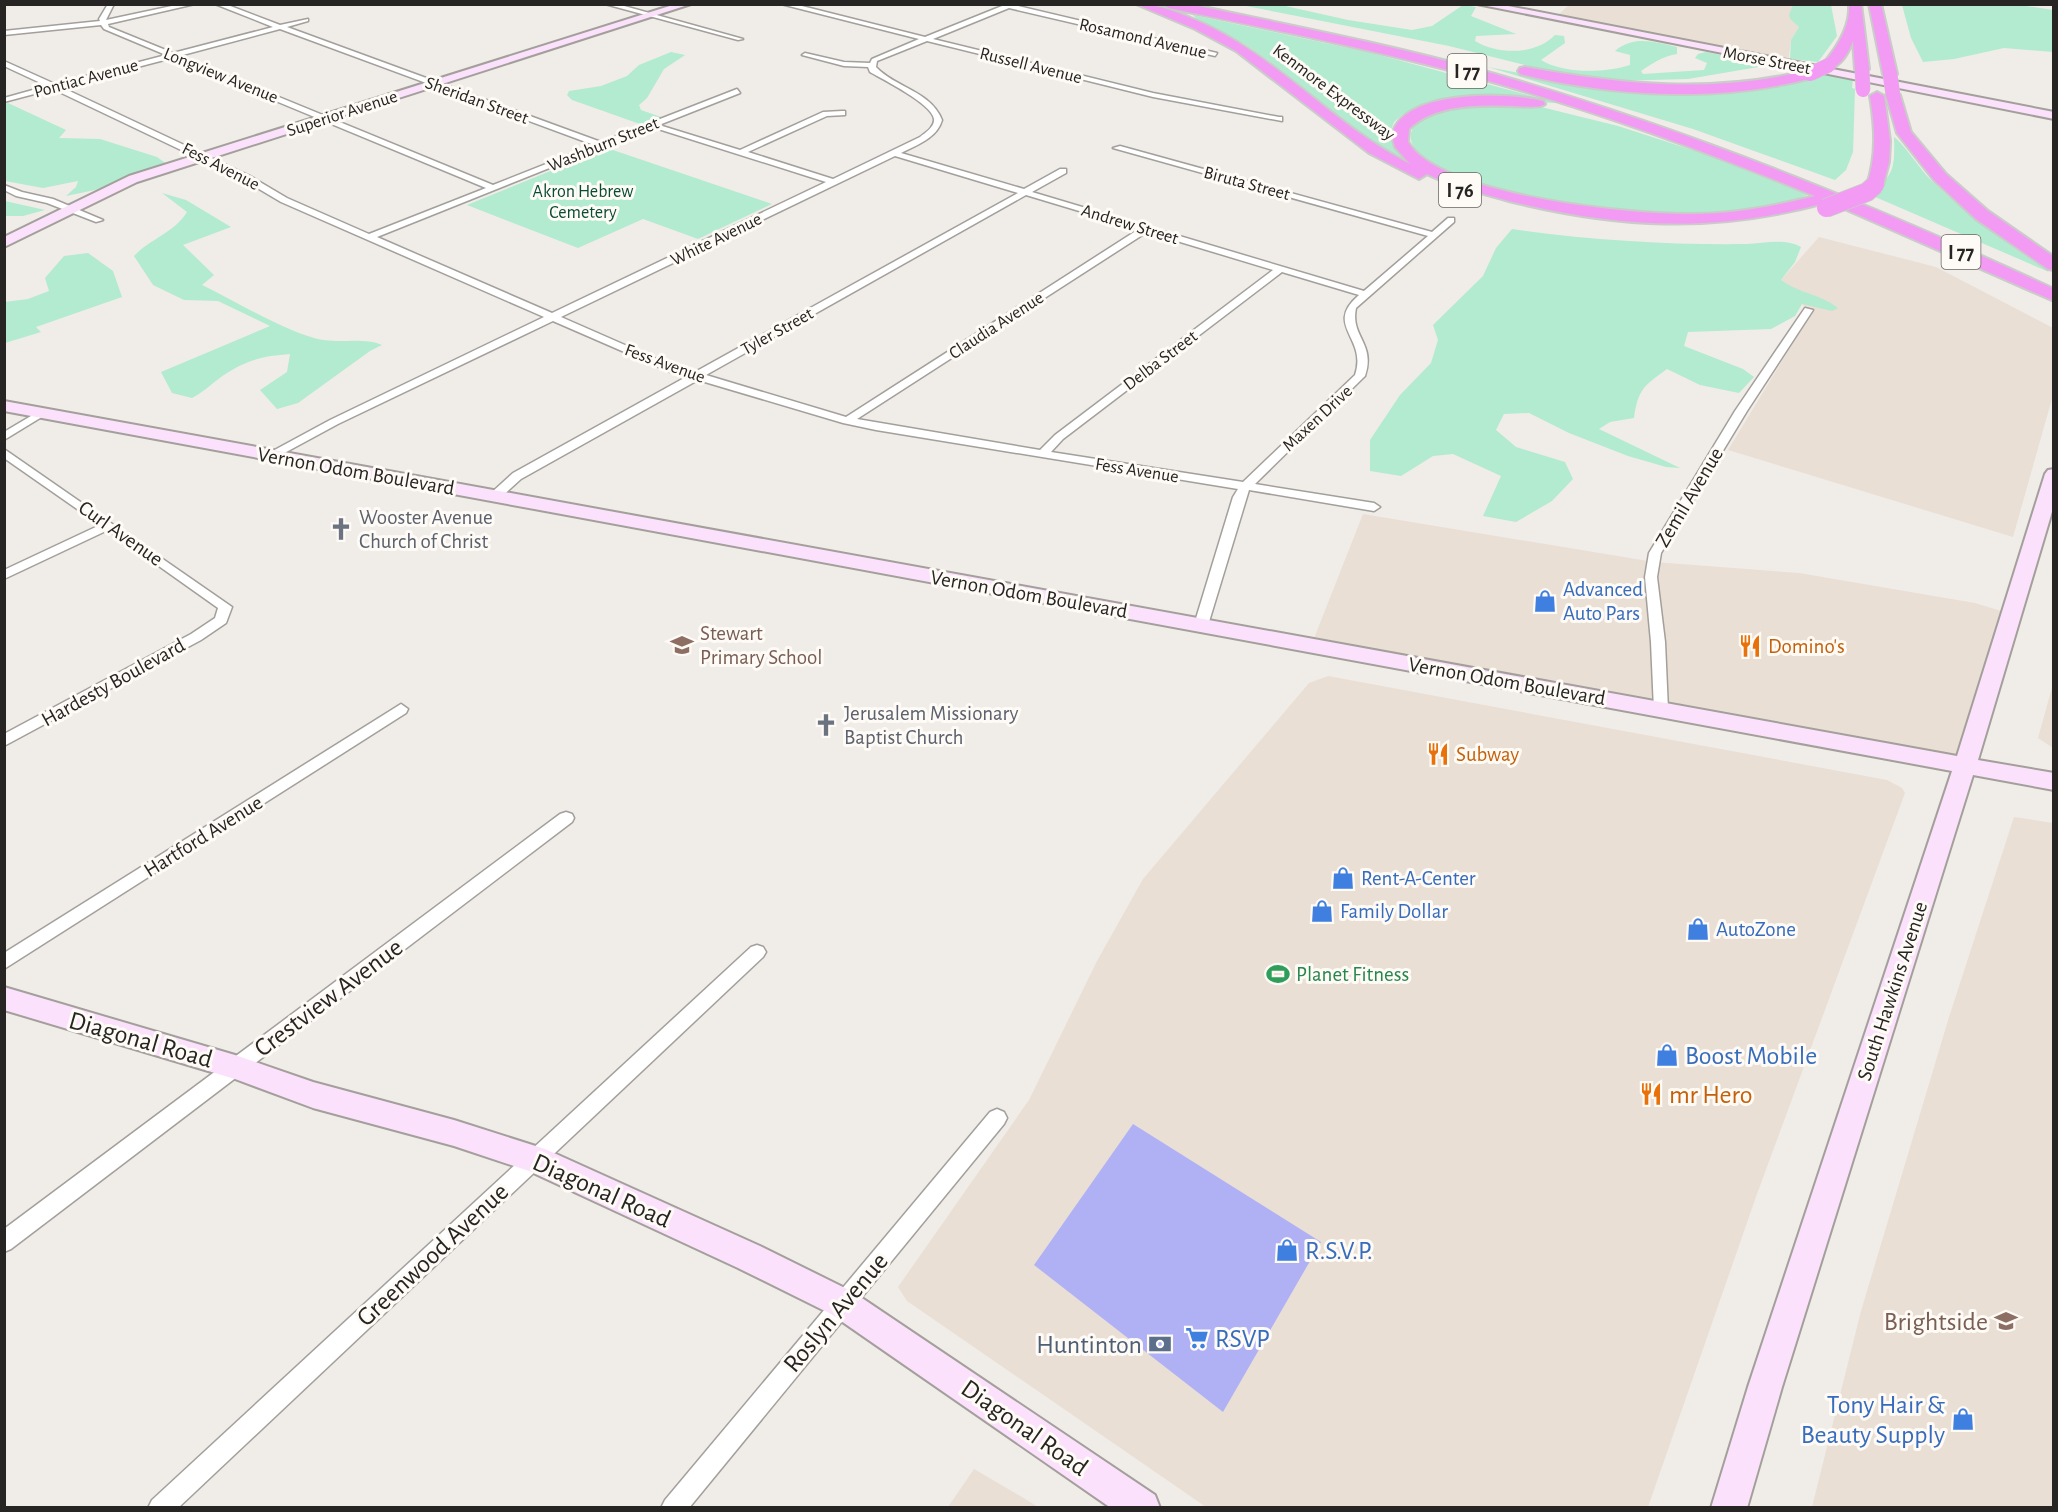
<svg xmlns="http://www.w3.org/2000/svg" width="2058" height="1512" viewBox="0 0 2058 1512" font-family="'Alegreya Sans',sans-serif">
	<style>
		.built { fill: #e9dfd5 }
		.green { fill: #b2ebcf }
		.building { fill: #b0b1f5 }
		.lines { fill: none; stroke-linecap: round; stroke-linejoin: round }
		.street-casing { stroke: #a39f9b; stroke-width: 3 }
		.secondary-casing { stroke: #a39f9b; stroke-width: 4 }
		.highway-casing { stroke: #cbcbca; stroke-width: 4 }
		.street { fill: #fff; fill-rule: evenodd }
		.secondary { fill: #fbe1fc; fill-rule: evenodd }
		.highway { fill: #f29af4; fill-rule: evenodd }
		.highway-bridge-far1-casing { stroke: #cbcbca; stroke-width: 15; stroke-linecap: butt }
		.highway-bridge-casing { stroke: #cbcbca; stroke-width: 20; stroke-linecap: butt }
		.highway-bridge-far1 { stroke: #f29af4; stroke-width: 14 }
		.highway-bridge { stroke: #f29af4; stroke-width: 18 }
		.labels { text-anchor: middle; stroke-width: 6; stroke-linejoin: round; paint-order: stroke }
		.far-street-label { font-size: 18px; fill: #262523; stroke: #fefaf5 }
		.far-park-label { font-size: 18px; fill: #084b34; stroke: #fefaf5 }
		.shield { fill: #fefaf5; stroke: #676562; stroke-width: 1.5 }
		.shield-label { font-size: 20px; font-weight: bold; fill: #262523 }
		.street-label { font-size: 21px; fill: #262523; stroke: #fefaf5 }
		.worship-label { font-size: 21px; fill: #5b616d; stroke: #fefaf5; text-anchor: start }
		.shop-label { font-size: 21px; fill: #366cbe; stroke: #fefaf5; text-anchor: start }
		.education-label { font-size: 21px; fill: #785e54; stroke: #fefaf5; text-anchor: start }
		.food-label { font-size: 21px; fill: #c56008; stroke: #fefaf5; text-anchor: start }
		.leisure-label { font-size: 21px; fill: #27864d; stroke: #fefaf5; text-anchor: start }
		.near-street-label { font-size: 26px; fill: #262523; stroke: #fefaf5 }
		.near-shop-label { font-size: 26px; fill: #366cbe; stroke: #fefaf5; text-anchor: start }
		.near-food-label { font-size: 26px; fill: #c56008; stroke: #fefaf5; text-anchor: start }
		.near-education-label { font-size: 26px; fill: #785e54; stroke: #fefaf5; text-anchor: end }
		.near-service-label { font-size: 26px; fill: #4e5e75; stroke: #fefaf5; text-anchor: end }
	</style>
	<rect width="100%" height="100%" fill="#f0ece8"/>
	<g class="built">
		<polygon points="1793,4 1791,20 1799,27 1791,40 1788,63 1556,17 1569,5"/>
		<polygon points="1819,237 1936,267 2053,328 2053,395 2013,537 1728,450 1811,313 1802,304 1796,291 1781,280"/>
		<polygon points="1363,514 1654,562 1799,573 1975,603 2011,614 1965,765 1311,646"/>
		<polygon points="1328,676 1887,780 1902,788 1905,793 1757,1194 1648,1507 1206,1507 907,1301 898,1287 1029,1100 1097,961 1143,879 1309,683"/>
		<polygon points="2053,684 2054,748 2053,748 2038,738"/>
		<polygon points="2014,817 2053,823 2053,1507 1812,1507 1861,1311 1949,1017"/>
		<polygon points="974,1469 1022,1497 1038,1507 948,1507"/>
	</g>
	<g class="green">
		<polygon points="2013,4 2053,10 2053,52 2004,48 1954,59 1923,62 1911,38 1902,5"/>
		<path d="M1241 5H1281L1348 20 1412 30 1432 26 1463 5 1476 7 1471 16 1516 34 1476 36 1475 41C1498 55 1536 55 1555 35L1564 36 1565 43 1541 60C1564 74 1605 73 1630 65V55L1615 51C1634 35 1654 42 1677 47V54C1663 56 1653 63 1641 71L1643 74 1704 70 1707 63 1695 58 1698 54 1706 52 1770 65 1688 79 1613 81 1549 71 1449 46Z"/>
		<polygon points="1793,5 1831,5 1837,36 1818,62 1790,59 1791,40 1799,27 1791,20 1789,15"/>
		<path d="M1193 15 1372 53 1558 103 1446 100 1413 109 1402 115 1394 122 1389 136 1396 149 1419 170C1354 137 1305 83 1244 44 1229 35 1202 28 1193 15Z"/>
		<polygon points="671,52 685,55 664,69 647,98 639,105 641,110 661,117 650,123 640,124 572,100 567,95 569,91 601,86 627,76 639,65"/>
		<polygon points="1488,67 1552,79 1725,91 1768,88 1828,74 1853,79 1852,88 1855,89 1853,152 1846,170 1835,180 1693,129"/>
		<polygon points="8,103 66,130 59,138 100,139 157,157 168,165 95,190 66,196 76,187 78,181 43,188 5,181 4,104"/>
		<path d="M1482 104 1533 105 1618 126 1708 155 1808 195C1714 232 1532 210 1440 169 1404 153 1398 121 1441 110 1454 106 1469 106 1482 104Z"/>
		<path d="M1894 137C1906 146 1920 170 1933 182 1969 216 2008 244 2049 272L1873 196C1893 171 1895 171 1894 137Z"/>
		<polygon points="607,148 772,204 698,239 643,219 578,248 467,205"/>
		<path d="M162 193 186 200 231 227 183 245 214 275 202 285C235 301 279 328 314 338 336 345 361 336 382 345L370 351 298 403 277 409 260 390 287 372 290 354C265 356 249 359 227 373 214 381 207 390 192 398L172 393 161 372 270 326 218 301 184 300 153 285 134 256C150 239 175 232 187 212Z"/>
		<polygon points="5,201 45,210 23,216 5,216"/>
		<path d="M1512 229C1590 240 1668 245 1747 244 1764 243 1786 238 1801 247L1795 262 1781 280C1802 295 1819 293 1838 308L1832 311 1802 304 1795 316 1771 329 1688 332 1684 346 1743 369 1754 377 1739 393 1700 385 1667 369C1644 386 1638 389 1634 418L1610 422 1599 429 1680 468 1666 467 1628 456 1569 433 1529 413 1504 414 1496 430 1516 447 1565 462 1573 479 1552 501 1516 522 1483 516 1501 476 1453 454 1433 456 1401 476 1370 471V440L1400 395 1431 363 1438 340 1433 325 1483 276 1496 248Z"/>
		<polygon points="88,253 113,271 122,297 36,327 41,332 5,343 5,302 28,299 49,291 45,278 64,256"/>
	</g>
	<polygon class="building" points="1133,1124 1321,1242 1223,1412 1034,1265"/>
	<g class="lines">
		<g class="street-casing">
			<g id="street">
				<path d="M108 4H114L106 20 181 4H195L108 24 109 27 173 53 273 27 215 4H225L280 25 308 19V21L287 27 601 142 737 89 740 93 659 125 740 150 823 112 842 111H845V115L827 116 748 152 833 179 920 137C925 133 935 127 934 119 932 104 884 80 870 72L868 67 844 66 802 55 805 53 844 62 870 63 872 59 919 39 781 4H794L925 37 1002 6 997 4H1010L1217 53 1215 56 1009 8 933 39 1153 93 1279 117H1282V121L1153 97 927 41 877 61 876 67C894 87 931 91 942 120 937 138 917 145 901 153L1024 189 1060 169H1066V173L1032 192 1364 291 1428 236 1113 148 1120 146 1432 232 1448 218H1454V222L1356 308C1350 337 1376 343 1365 376L1255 484 1374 503 1380 507 1374 511 1249 490 1208 625 1201 629 1194 625 1233 497 1238 489 876 430 843 423 698 380 521 479 499 499H491V493L513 473 686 377 675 374 553 321 338 424 277 457H269V453L330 420 544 317 281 202 244 180 53 89 4 102V98L47 86 4 66V61L55 84 166 55 104 29 101 25 4 35V31L100 21 99 19ZM280 29 594 145 493 185 179 56ZM172 58 486 188 369 234 287 198 250 176 61 87ZM652 127 826 182 552 313 377 237ZM895 156 1018 193 695 372 682 370 561 317ZM1026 195 1139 229 846 417 706 375ZM1147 232 1273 270 1055 435 1040 450 857 419ZM1282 272 1359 295C1323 326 1368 337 1355 375L1243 482 1051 452 1063 439Z"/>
				<polygon points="605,4 617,4 743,39 738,40"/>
				<polygon points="4,185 22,192 53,199 103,220 96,222 47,203 16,196 4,190"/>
				<polygon points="1805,308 1813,310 1747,411 1661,553 1657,577 1665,642 1668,710 1661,715 1656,714 1654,710 1651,642 1645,577 1649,553 1735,411"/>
				<polygon points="41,410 47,413 45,415 4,440 4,432"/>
				<polygon points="4,449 232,607 226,623 201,640 4,746 4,734 191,634 215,618 218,608 108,530 4,579 4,570 100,525 4,458"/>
				<polygon points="401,704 408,709 406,713 4,969 4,953"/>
				<polygon points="566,812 572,814 574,818 572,822 11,1249 4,1252 4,1229 560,814"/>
				<polygon points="757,945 763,947 766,952 763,957 178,1508 148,1508 152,1500 751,947"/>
				<polygon points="997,1109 1004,1112 1007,1118 1004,1124 689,1508 661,1508 665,1500 990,1112"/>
			</g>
		</g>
		<g class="secondary-casing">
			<g id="secondary">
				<polygon points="676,4 691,4 137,182 4,247 4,237 129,176"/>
				<polygon points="1477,4 1498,4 2054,112 2054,119"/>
				<polygon points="4,401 1957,756 2045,474 2048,470 2054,469 2054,505 1978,760 2054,773 2054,790 1973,775 1782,1387 1747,1508 1711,1508 1748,1387 1952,771 4,411"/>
				<polygon points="4,987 235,1055 313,1082 454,1120 545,1149 760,1246 853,1292 1155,1495 1160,1508 1111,1508 831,1314 738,1268 529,1171 454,1146 313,1108 235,1079 4,1010"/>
			</g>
		</g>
		<g class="highway-casing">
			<g id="highway">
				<path d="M1136 4C1157 4 1174 11 1193 19 1275 53 1332 125 1410 164L1395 147 1392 136C1400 89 1508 92 1543 101L1545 104C1535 114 1449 90 1409 129L1408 142C1439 196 1633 215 1693 214 1735 214 1774 206 1815 196 1703 150 1588 108 1471 76 1371 49 1270 29 1169 8L1163 4H1189C1288 25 1387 44 1484 71 1680 126 1869 203 2054 289V301L1822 199 1821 204C1712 233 1618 228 1509 201 1481 193 1453 187 1427 174L1419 179 1369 153 1236 51 1195 29Z"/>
				<path d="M1849 4H1861L1869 69 1862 73 1855 69 1853 41C1848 53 1842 65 1829 69L1822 65C1836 49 1851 27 1849 4Z"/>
				<polygon points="1869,4 1881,4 1897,74 1895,77 1885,77 1883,74"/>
				<path d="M1525 67C1623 85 1712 94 1810 70L1817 74 1815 77C1721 103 1615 97 1520 74L1518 71 1520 68Z"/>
				<polygon points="1893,91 1900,95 1911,132 1946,174 1988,211 2054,257 2054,270 2048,269 1976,219 1934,180 1897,133 1886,95"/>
				<path d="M1877 92 1884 96 1890 141 1889 162 1883 185 1875 190 1867 185C1877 154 1875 127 1870 96Z"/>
			</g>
		</g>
		<use href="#street" class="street"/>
		<use href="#secondary" class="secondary"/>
		<use href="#highway" class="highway"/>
		<g class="highway-bridge-far1-casing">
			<g id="highway-bridge-far1">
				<polyline points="1862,69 1863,90"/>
				<polyline points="1810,74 1829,65"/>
				<polyline points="1890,74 1893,95"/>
			</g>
		</g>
		<g class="highway-bridge-casing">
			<polyline id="highway-bridge" points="1826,208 1867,192 1875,185"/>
		</g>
		<use href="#highway-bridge-far1" class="highway-bridge-far1"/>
		<use href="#highway-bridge" class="highway-bridge"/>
	</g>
	<defs>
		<g id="church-bare" transform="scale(1.8)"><path d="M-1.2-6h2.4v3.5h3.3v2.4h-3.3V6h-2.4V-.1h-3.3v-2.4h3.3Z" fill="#6b7280" stroke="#fefaf5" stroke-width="2.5" paint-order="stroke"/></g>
		<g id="shop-bare" transform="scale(1.8)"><path d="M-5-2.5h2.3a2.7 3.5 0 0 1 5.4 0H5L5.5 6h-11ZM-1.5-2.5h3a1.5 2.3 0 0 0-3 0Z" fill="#3f7fe0" stroke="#fefaf5" stroke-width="2.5" paint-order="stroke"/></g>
		<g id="school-bare" transform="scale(1.8)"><path d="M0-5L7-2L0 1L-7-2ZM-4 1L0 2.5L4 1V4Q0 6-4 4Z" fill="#8d6e63" stroke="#fefaf5" stroke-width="2.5" paint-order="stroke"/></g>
		<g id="restaurant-bare" transform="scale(1.8)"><path d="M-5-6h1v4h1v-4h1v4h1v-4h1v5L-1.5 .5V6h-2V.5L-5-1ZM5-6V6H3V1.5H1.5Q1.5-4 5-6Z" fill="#e8710a" stroke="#fefaf5" stroke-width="2.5" paint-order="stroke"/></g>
		<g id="stadium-bare" transform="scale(1.8)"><path d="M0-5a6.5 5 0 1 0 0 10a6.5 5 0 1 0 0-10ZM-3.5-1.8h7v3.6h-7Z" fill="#2e9e5b" stroke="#fefaf5" stroke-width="2.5" paint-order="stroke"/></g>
		<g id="supermarket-bare" transform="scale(1.8)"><path d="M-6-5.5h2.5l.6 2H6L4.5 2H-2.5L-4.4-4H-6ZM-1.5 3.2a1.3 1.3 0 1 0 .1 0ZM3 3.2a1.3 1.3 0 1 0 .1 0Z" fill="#3f7fe0" stroke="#fefaf5" stroke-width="2.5" paint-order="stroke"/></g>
		<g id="bank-bare" transform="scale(1.8)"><path d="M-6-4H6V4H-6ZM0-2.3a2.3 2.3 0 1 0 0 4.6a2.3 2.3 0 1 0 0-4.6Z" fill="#5c6f8a" stroke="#fefaf5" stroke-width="2.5" paint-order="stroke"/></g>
	</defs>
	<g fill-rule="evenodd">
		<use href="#church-bare" x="341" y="529"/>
		<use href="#shop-bare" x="1545" y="601"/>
		<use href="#school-bare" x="682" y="645"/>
		<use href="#restaurant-bare" x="1750" y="646"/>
		<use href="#church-bare" x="826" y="725"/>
		<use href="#restaurant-bare" x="1438" y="754"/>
		<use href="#shop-bare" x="1343" y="878"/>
		<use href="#shop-bare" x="1322" y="911"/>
		<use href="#shop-bare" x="1698" y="929"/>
		<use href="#stadium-bare" x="1278" y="974"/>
		<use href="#shop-bare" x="1667" y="1055"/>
		<use href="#restaurant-bare" x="1651" y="1094"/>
		<use href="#shop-bare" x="1287" y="1250"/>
		<use href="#school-bare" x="2006" y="1321"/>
		<use href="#supermarket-bare" x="1197" y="1338"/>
		<use href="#bank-bare" x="1160" y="1344"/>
		<use href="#shop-bare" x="1963" y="1419"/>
	</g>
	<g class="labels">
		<g class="far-street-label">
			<text transform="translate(1143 38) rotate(13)" y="6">Rosamond Avenue</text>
			<text transform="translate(1767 60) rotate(11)" y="6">Morse Street</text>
			<text transform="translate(1031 65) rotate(14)" y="6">Russell Avenue</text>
			<text transform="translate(221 75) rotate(22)" y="6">Longview Avenue</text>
			<text transform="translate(86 78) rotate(-15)" y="6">Pontiac Avenue</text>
			<text transform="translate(1334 92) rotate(37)" y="6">Kenmore Expressway</text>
			<text transform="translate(477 100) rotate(20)" y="6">Sheridan Street</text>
			<text transform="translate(342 113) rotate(-18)" y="6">Superior Avenue</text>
			<text transform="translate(603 144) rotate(-22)" y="6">Washburn Street</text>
			<text transform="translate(221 166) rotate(27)" y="6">Fess Avenue</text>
			<text transform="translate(1247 183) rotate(15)" y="6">Biruta Street</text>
			<text transform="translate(1130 224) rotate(17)" y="6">Andrew Street</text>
			<text transform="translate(716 239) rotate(-26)" y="6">White Avenue</text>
			<text transform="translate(996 325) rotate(-33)" y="6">Claudia Avenue</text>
			<text transform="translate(777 331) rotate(-29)" y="6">Tyler Street</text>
			<text transform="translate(1160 360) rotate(-37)" y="6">Delba Street</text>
			<text transform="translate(665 363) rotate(20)" y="6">Fess Avenue</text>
			<text transform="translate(1317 418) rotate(-43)" y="6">Maxen Drive</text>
			<text transform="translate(1137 470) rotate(9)" y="6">Fess Avenue</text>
		</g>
		<g class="far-park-label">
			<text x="583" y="197">Akron Hebrew<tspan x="583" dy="21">Cemetery</tspan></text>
		</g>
		<g class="shield">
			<rect x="1447.5" y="54" width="39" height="34" rx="4.5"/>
			<rect x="1439" y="173" width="42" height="34" rx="4.5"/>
			<rect x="1941.5" y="235" width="39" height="34" rx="4.5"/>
		</g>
		<g class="shield-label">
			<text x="1467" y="78">I 77</text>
			<text x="1460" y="197">I 76</text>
			<text x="1961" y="259">I 77</text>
		</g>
		<g class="street-label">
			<text transform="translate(356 471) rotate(10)" y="7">Vernon Odom Boulevard</text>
			<text transform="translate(1689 497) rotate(-59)" y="7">Zemil Avenue</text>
			<text transform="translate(121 533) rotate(35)" y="7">Curl Avenue</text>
			<text transform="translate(1029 594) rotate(10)" y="7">Vernon Odom Boulevard</text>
			<text transform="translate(1507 681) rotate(10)" y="7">Vernon Odom Boulevard</text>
			<text transform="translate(113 682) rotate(-29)" y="7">Hardesty Boulevard</text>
			<text transform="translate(203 836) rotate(-32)" y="7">Hartford Avenue</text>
			<text transform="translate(1892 991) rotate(-72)" y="7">South Hawkins Avenue</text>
		</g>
		<g class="worship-label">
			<text x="359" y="524">Wooster Avenue<tspan x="359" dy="24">Church of Christ</tspan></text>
			<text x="844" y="720">Jerusalem Missionary<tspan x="844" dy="24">Baptist Church</tspan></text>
		</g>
		<g class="shop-label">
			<text x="1563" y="596">Advanced<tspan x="1563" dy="24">Auto Pars</tspan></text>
			<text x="1361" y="885">Rent-A-Center</text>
			<text x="1340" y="918">Family Dollar</text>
			<text x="1716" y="936">AutoZone</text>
		</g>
		<g class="education-label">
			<text x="700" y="640">Stewart<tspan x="700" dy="24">Primary School</tspan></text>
		</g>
		<g class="food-label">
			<text x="1768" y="653">Domino's</text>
			<text x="1456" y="761">Subway</text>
		</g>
		<g class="leisure-label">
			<text x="1296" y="981">Planet Fitness</text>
		</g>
		<g class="near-street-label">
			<text transform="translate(328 997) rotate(-37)" y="9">Crestview Avenue</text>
			<text transform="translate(141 1039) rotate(16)" y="9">Diagonal Road</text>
			<text transform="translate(602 1190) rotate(24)" y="9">Diagonal Road</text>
			<text transform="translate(432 1254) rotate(-43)" y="9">Greenwood Avenue</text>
			<text transform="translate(835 1312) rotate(-50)" y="9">Roslyn Avenue</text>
			<text transform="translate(1025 1427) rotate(35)" y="9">Diagonal Road</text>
		</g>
		<g class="near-shop-label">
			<text x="1685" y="1064">Boost Mobile</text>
			<text x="1305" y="1259">R.S.V.P.</text>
			<text x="1215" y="1347">RSVP</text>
			<text x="1945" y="1413" text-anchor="end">Tony Hair &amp;<tspan x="1945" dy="30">Beauty Supply</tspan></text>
		</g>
		<g class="near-food-label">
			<text x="1669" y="1103">mr Hero</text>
		</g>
		<g class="near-education-label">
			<text x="1988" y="1330">Brightside</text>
		</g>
		<g class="near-service-label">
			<text x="1142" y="1353">Huntinton</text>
		</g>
	</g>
	<rect width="2058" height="1512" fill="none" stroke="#262523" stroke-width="12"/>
</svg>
